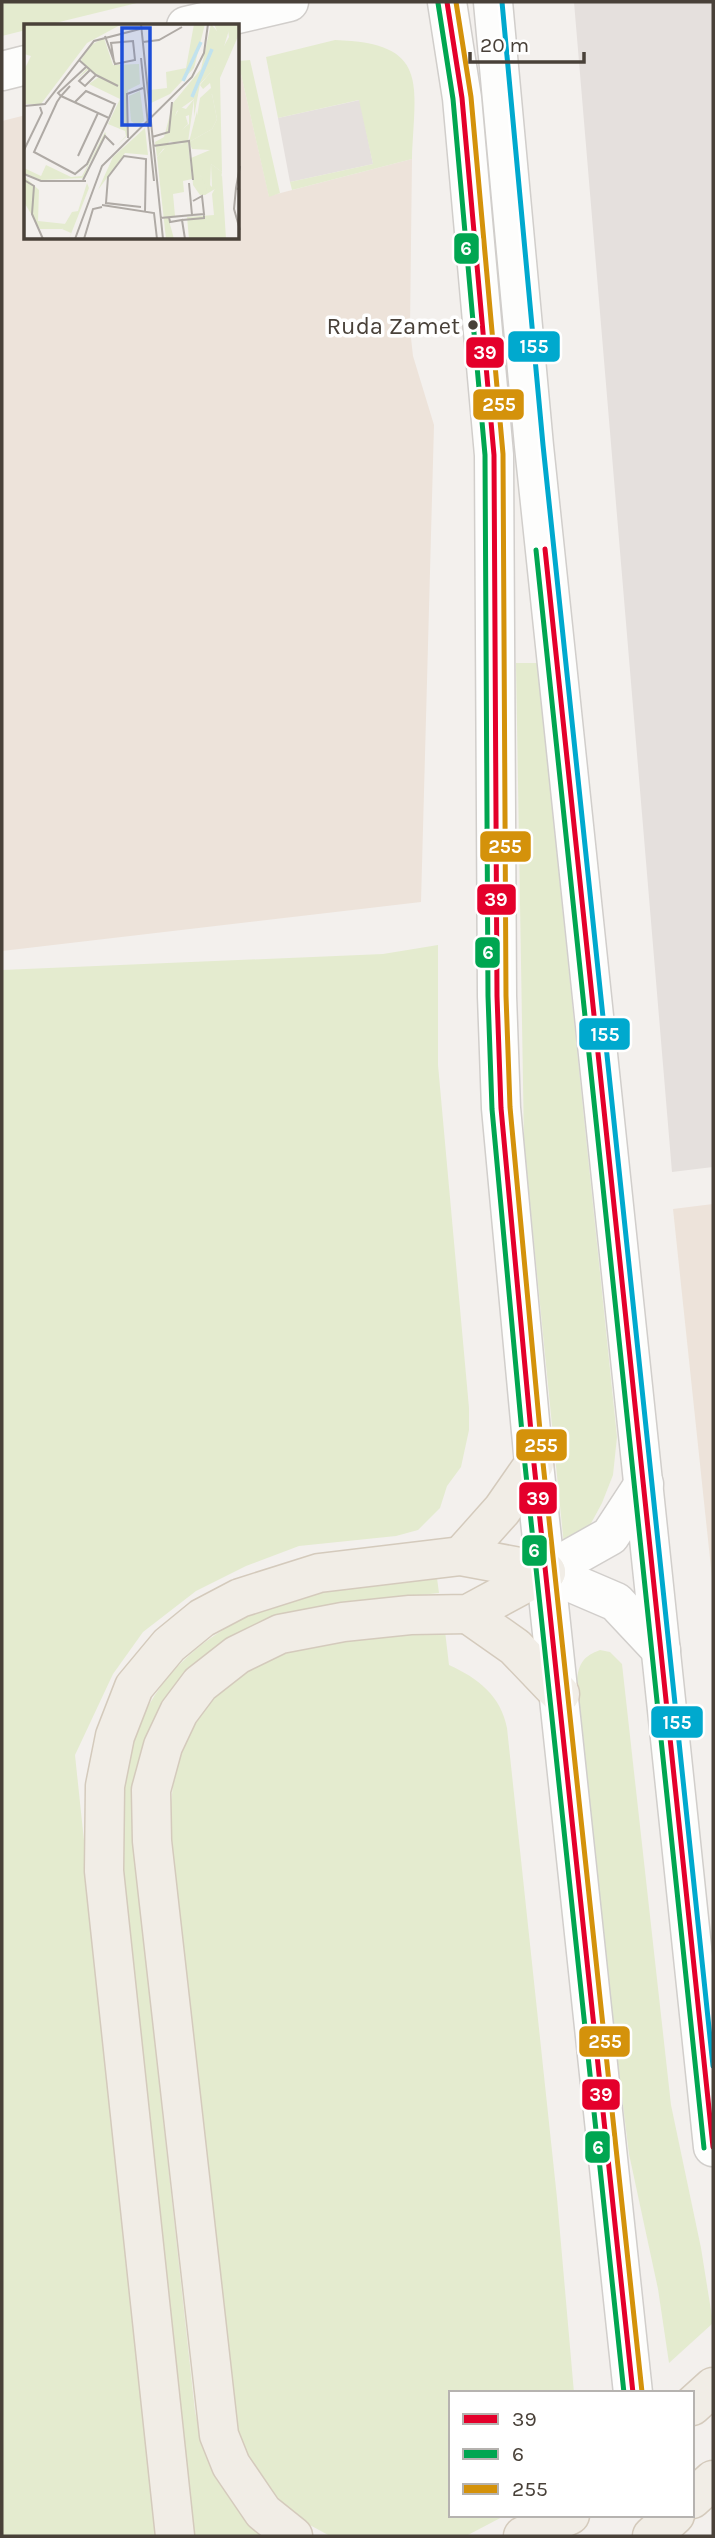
<svg xmlns="http://www.w3.org/2000/svg" width="715" height="2538" viewBox="0 0 715 2538" font-family="Karla,sans-serif">
	<style>
		.commercial { fill: #ede3da }
		.industrial { fill: #e5e0dd }
		.green { fill: #e4ebcf }
		.lines { fill: none; stroke-linecap: round; stroke-linejoin: round }
		.minor-casing { stroke: #d1cecb; stroke-width: 41 }
		.major-casing { stroke: #d4cabc; stroke-width: 41 }
		.minor { stroke: #fdfdfc; stroke-width: 38 }
		.major { stroke: #f1ede6; stroke-width: 38 }
		.bus-1-casing { stroke: #fff; stroke-width: 10 }
		.bus-2-casing { stroke: #fff; stroke-width: 10 }
		.bus-3-casing { stroke: #fff; stroke-width: 10 }
		.bus-4-casing { stroke: #fff; stroke-width: 10 }
		.bus-1 { stroke: #e4002b; stroke-width: 5 }
		.bus-2 { stroke: #00a651; stroke-width: 5 }
		.bus-3 { stroke: #d4920b; stroke-width: 5 }
		.bus-4 { stroke: #00a9ce; stroke-width: 5 }
		.bus-dot { fill: #494139; stroke: #fff; stroke-width: 2.5 }
		.labels { text-anchor: middle; stroke-width: 7; stroke-linejoin: round; paint-order: stroke }
		.bus-label { font-size: 24px; fill: #494139; stroke: #fff; text-anchor: end }
		.inset-river { fill: none; stroke: #c1e2ee; stroke-width: 3.5 }
		.inset-road { fill: none; stroke: #afaaa5; stroke-width: 2 }
		.view { fill: #1d4ed8; fill-opacity: 0.15; stroke: #1d4ed8; stroke-width: 3.5 }
		.inset-edge { fill: none; stroke: #494139; stroke-width: 3.5 }
		.line-badge { stroke: #fff; stroke-width: 2.5 }
		.badge-label { font-size: 19px; text-anchor: middle; font-weight: bold; fill: #fff }
	</style>
	<rect width="100%" height="100%" fill="#f3f0ed"/>
	<g class="commercial">
		<polygon points="238,61 269,196 412,159 410,329 413,356 434,425 421,902 2,951 2,121 26,115 26,238 238,238"/>
		<polygon points="713,1204 713,1587 673,1209"/>
	</g>
	<g class="industrial">
		<polygon points="574,2 713,2 713,1167 672,1172"/>
		<polygon points="360,100 373,164 290,182 278,118"/>
	</g>
	<g class="green">
		<polygon points="2,2 141,2 43,26 26,26 26,30 2,36"/>
		<path d="M335 40C430 43 415 83 412 159L292 190 290 182 373 164 359 100 278 118 266 57Z"/>
		<polygon points="250,60 280,193 269,197 238,61"/>
		<polygon points="516,663 537,663 617,1437 613,1475 602,1503 588,1529 564,1546 524,1143"/>
		<polygon points="438,945 438,1065 469,1408 469,1430 461,1467 447,1486 440,1508 418,1530 396,1536 299,1546 246,1566 196,1591 143,1632 113,1674 75,1755 157,2536 2,2536 2,970 383,954"/>
		<path d="M437 1578 439 1593 356 1602 214 1650 136 1872 195 2411C206 2464 223 2498 262 2536H192L121 1848C120 1816 122 1783 130 1752 154 1659 237 1609 325 1591 362 1584 400 1582 437 1578Z"/>
		<path d="M445 1631 449 1665C478 1678 501 1696 507 1728L557 2198 574 2393H451V2515H506L466 2536H330L297 2518 277 2499 246 2455 238 2433 171 1848C168 1778 177 1726 234 1680 252 1666 273 1654 295 1648 343 1634 395 1634 445 1631Z"/>
		<path d="M600 1650 610 1652 622 1664 671 2105 701 2248 713 2323 669 2363 658 2289 629 2154 613 2024 577 1679C579 1663 584 1656 600 1650Z"/>
	</g>
	<g class="lines">
		<g class="minor-casing">
			<g id="minor">
				<polyline points="447,2 462,98 494,455 497,996 501,1108 534,1464 633,2393"/>
				<polyline points="493,2 534,446 713,2147"/>
				<polyline points="186,26 289,2"/>
				<polyline points="2,71 26,65"/>
				<polyline points="546,1572 616,1602 661,1650"/>
				<polyline points="546,1572 610,1536 644,1484"/>
			</g>
		</g>
		<g class="major-casing">
			<g id="major">
				<polyline points="461,1556 502,1510 534,1464"/>
				<polyline points="468,1614 515,1647 560,1694"/>
				<polyline points="692,2406 713,2387"/>
				<polyline points="692,2499 713,2480"/>
				<polyline points="175,2536 104,1871 105,1786 115,1736 134,1687 169,1645 202,1618 240,1598 319,1573 461,1556 546,1572"/>
				<polyline points="293,2536 263,2512 231,2465 219,2435 152,1841 151,1790 163,1746 179,1712 200,1684 237,1655 280,1634 343,1622 410,1615 468,1614 546,1572"/>
				<polyline points="523,2536 570,2515"/>
				<polyline points="652,2536 675,2515"/>
			</g>
		</g>
		<use href="#minor" class="minor"/>
		<use href="#major" class="major"/>
		<g class="bus-1-casing">
			<g id="bus-1">
				<polyline points="447,2 462,98 494,455 497,996 501,1108 534,1464 633,2393"/>
				<polyline points="545,549 713,2147"/>
			</g>
		</g>
		<g class="bus-2-casing">
			<g id="bus-2">
				<polyline points="438,3 453,99 485,455 488,996 492,1109 525,1465 624,2393"/>
				<polyline points="536,550 704,2148"/>
			</g>
		</g>
		<g class="bus-3-casing">
			<polyline id="bus-3" points="456,2 471,97 503,454 506,996 510,1107 543,1463 642,2392"/>
		</g>
		<g class="bus-4-casing">
			<polyline id="bus-4" points="502,2 543,445 713,2066"/>
		</g>
		<use href="#bus-1" class="bus-1"/>
		<use href="#bus-2" class="bus-2"/>
		<use href="#bus-3" class="bus-3"/>
		<use href="#bus-4" class="bus-4"/>
	</g>
	<circle class="bus-dot" cx="473" cy="325" r="6"/>
	<g class="labels">
		<g class="bus-label">
			<text x="460" y="334">Ruda Zamet</text>
		</g>
	</g>
	<g transform="translate(24 24)">
		<rect width="215" height="215" fill="#f3f0ed"/>
		<path d="M0 0H98L63 19 17 80H0V46L7 32 0 30ZM170 0H181L170 44 146 70 127 79 126 66 143 64 142 48 162 44ZM187 0 193 7 205 6 195 39 176 60 170 93V75L153 87 151 92 161 90 164 100 144 119 160 120 139 125 133 133 131 118 140 113 149 79 177 45ZM80 14 89 41 115 40 116 60 104 66 103 112 91 123 102 112 101 107 84 100 96 75 65 60 76 52 64 46 53 55 63 44 57 36 67 21ZM116 67 120 97 113 101 107 97 105 72ZM188 70 193 95 188 105 165 118 173 87V92ZM121 104 124 131 101 129 74 166 89 133ZM81 108 82 110 65 140 61 150 59 154 17 156 0 149V144L17 152 22 141 47 153 58 152ZM187 140 198 148 196 162 181 171 176 151 188 163ZM63 159 65 164 45 215 47 209 38 205 48 188 54 187Z" fill="#e4ebcf"/>
		<path d="M190 0H215V10L196 54 198 148 187 140 186 165 176 151 183 164 181 171H176L169 161 167 134 186 126 168 125 165 118 188 105 193 95 188 70 177 94 173 92 176 74 187 64 186 59 179 65 176 61 195 38 197 29 192 24 200 22 205 13 204 6 195 12ZM170 75 164 118 168 155 159 157 160 168 149 170 151 192 144 193 150 215H142L133 133 142 123 160 120 143 117 165 100V91L152 96 151 92 156 83 162 85ZM198 151 202 215H165L163 193 190 191 188 170ZM0 152 15 166 14 197 42 200 38 205H16L0 178Z" fill="#e4ebcf"/>
		<path class="inset-river" d="M159 57 177 18M168 73 188 25"/>
		<path class="inset-road" d="M117 0 139 215M81 12 91 40 111 36 109 17 87 19 90 38M119 18 135 16 158 3M117 34 130 157M55 36 72 51 61 62 55 57 66 46M72 51 94 62M37 72 85 94 63 140 51 150 10 128 33 78 37 72 46 62M37 72 34 69 62 43M51 78 62 67 91 80 85 94M0 82 21 80 70 17 116 5M128 113 145 108 148 78M104 114 103 70 119 64M129 122 165 117 169 156M0 126 18 89 16 83M54 132 74 89M216 142 212 164 216 166M0 150 17 157H62M0 156 10 162 8 190 19 215M59 156 81 112 90 121M212 164 210 185 216 206M78 181 130 189 133 215M117 183 82 179 84 153 100 132 122 135 121 188M168 191 180 190 178 172 169 177M145 193 146 198 158 196 161 215M136 194 168 191 165 159M158 196 180 194V190M51 215 78 142 168 53 180 29 184 0M60 215 69 185 78 183"/>
		<path class="view" d="M98 4H126V101H98Z"/>
		<rect width="215" height="215" class="inset-edge"/>
	</g>
	<g class="line-badge">
		<rect x="453" y="232" width="27" height="33" rx="7" fill="#00a651"/>
		<rect x="507" y="330" width="54" height="33" rx="7" fill="#00a9ce"/>
		<rect x="465" y="336" width="40" height="33" rx="7" fill="#e4002b"/>
		<rect x="472" y="388" width="53" height="33" rx="7" fill="#d4920b"/>
		<rect x="479" y="830" width="53" height="33" rx="7" fill="#d4920b"/>
		<rect x="476" y="883" width="41" height="33" rx="7" fill="#e4002b"/>
		<rect x="474" y="936" width="27" height="33" rx="7" fill="#00a651"/>
		<rect x="578" y="1017" width="53" height="34" rx="7" fill="#00a9ce"/>
		<rect x="515" y="1428" width="53" height="34" rx="7" fill="#d4920b"/>
		<rect x="518" y="1481" width="40" height="34" rx="7" fill="#e4002b"/>
		<rect x="521" y="1534" width="27" height="33" rx="7" fill="#00a651"/>
		<rect x="650" y="1705" width="54" height="34" rx="7" fill="#00a9ce"/>
		<rect x="578" y="2025" width="53" height="33" rx="7" fill="#d4920b"/>
		<rect x="581" y="2078" width="40" height="33" rx="7" fill="#e4002b"/>
		<rect x="584" y="2130" width="27" height="34" rx="7" fill="#00a651"/>
	</g>
	<g class="badge-label">
		<text x="466" y="255">6</text>
		<text x="534" y="353">155</text>
		<text x="485" y="359">39</text>
		<text x="499" y="411">255</text>
		<text x="505" y="853">255</text>
		<text x="496" y="906">39</text>
		<text x="488" y="959">6</text>
		<text x="605" y="1041">155</text>
		<text x="541" y="1452">255</text>
		<text x="538" y="1505">39</text>
		<text x="534" y="1557">6</text>
		<text x="677" y="1729">155</text>
		<text x="605" y="2048">255</text>
		<text x="601" y="2101">39</text>
		<text x="598" y="2154">6</text>
	</g>
	<rect width="715" height="2538" fill="none" stroke="#494139" stroke-width="7"/>
	<rect x="449" y="2391" width="245" height="126" fill="#ffffff" stroke="#b6b3b0" stroke-width="2"/>
	<rect x="463" y="2414" width="35" height="10" fill="#e4002b" stroke="#b6b3b0" stroke-width="2"/>
	<text x="512" y="2426" font-size="21" fill="#494139">39</text>
	<rect x="463" y="2449" width="35" height="10" fill="#00a651" stroke="#b6b3b0" stroke-width="2"/>
	<text x="512" y="2461" font-size="21" fill="#494139">6</text>
	<rect x="463" y="2484" width="35" height="10" fill="#d4920b" stroke="#b6b3b0" stroke-width="2"/>
	<text x="512" y="2496" font-size="21" fill="#494139">255</text>
	<path d="M470 52v10h114v-10" fill="none" stroke="#494139" stroke-width="3.5"/>
	<text x="480" y="52" font-size="21" fill="#494139" stroke="#ffffff" stroke-width="5" paint-order="stroke">20 m</text>
</svg>
